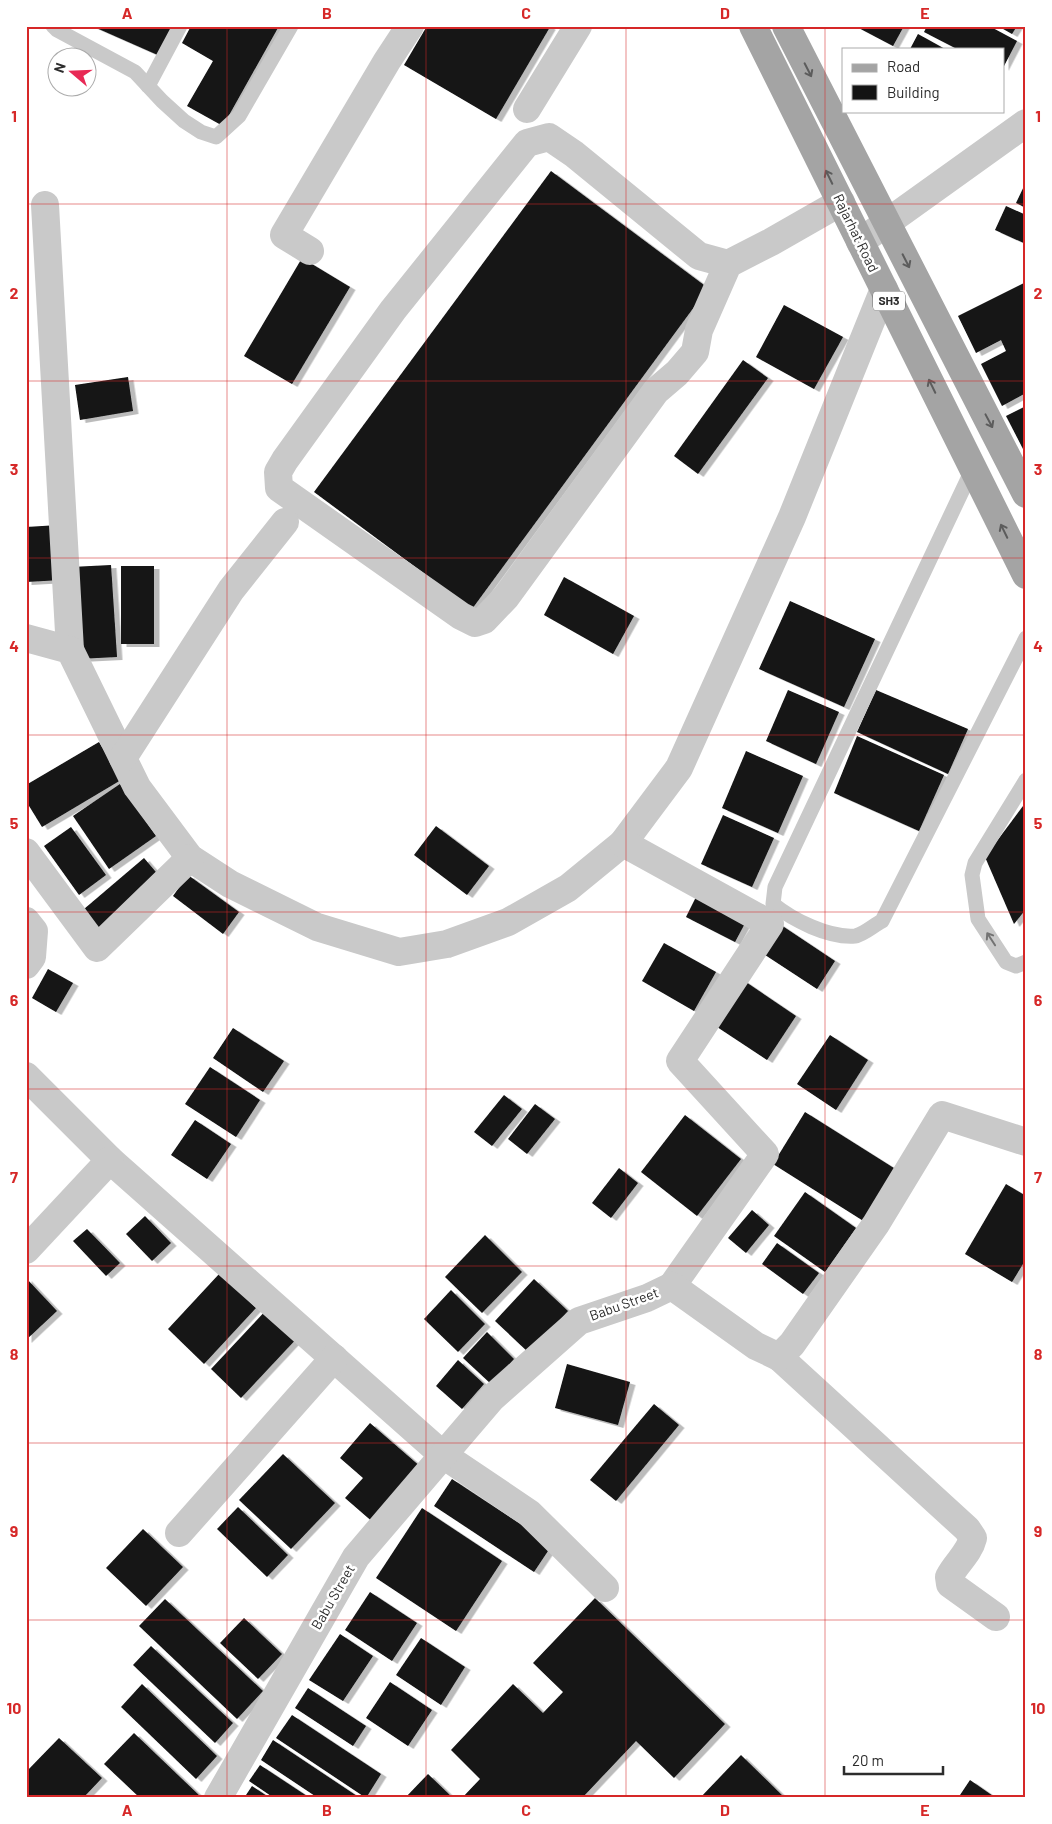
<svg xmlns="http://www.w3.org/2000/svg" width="1052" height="1824" viewBox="0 0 1052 1824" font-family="Barlow,sans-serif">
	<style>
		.building { fill: #131313; filter: url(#shadow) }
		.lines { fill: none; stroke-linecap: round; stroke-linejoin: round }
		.lane { stroke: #c9c9c9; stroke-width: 15 }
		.street { stroke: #c9c9c9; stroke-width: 28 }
		.primary { stroke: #a4a4a4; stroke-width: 28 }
		.oneway { stroke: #5c5c5c }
		.oneway2 { stroke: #737373 }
		.grid { fill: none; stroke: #d62828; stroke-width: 1; stroke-opacity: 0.55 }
		.labels { text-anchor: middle; stroke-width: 5; stroke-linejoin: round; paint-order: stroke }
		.shield { fill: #fff; stroke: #6b6b6b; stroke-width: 1 }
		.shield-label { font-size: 12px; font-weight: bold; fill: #2c2c2c }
		.street-label { font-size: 14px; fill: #2c2c2c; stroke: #fff }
		.neatline { fill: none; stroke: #d62828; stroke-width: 2 }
		.grid-label { font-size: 16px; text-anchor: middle; font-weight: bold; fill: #d62828 }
	</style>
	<defs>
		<filter id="shadow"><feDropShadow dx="5.5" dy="3" stdDeviation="0" flood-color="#0004"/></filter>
	</defs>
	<rect width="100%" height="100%" fill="#fff"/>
	<g class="building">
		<polygon points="92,26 172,26 160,56"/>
		<polygon points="191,26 279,26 223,126 187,106 213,61 182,43"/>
		<polygon points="427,26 549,26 550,27 496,119 404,65"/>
		<polygon points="855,26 904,26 893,46"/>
		<polygon points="927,26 989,26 1017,41 1003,68 1003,49 957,49 924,32"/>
		<polygon points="998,26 1017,26 1012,34"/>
		<polygon points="918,34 945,49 910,49"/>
		<polygon points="551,171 708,288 472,609 314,492"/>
		<polygon points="1026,182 1026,208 1016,203"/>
		<polygon points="1006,206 1026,215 1026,244 995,230"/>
		<polygon points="302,258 350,287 292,384 244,356"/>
		<polygon points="1026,282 1026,397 1024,394 1002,406 981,364 1006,351 1001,340 976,353 958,316"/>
		<polygon points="784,305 843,337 814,389 756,357"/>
		<polygon points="743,360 768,378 698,474 674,456"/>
		<polygon points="128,377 133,411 80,420 75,385"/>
		<polygon points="1026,406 1026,448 1023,449 1006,416"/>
		<polygon points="59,525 61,580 26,582 26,527"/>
		<polygon points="111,565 117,657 77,659 71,567"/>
		<rect x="121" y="566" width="33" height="78"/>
		<polygon points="564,577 634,616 613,654 544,615"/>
		<polygon points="790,601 875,639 844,707 759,669"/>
		<polygon points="788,690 839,712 816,764 766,741"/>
		<polygon points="876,690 968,729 948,774 857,732"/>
		<polygon points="857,736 944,775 919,831 834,793"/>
		<polygon points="99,742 121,780 42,827 26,801 26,785"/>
		<polygon points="746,751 803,776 778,833 722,808"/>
		<polygon points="120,784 156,836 109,869 73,816"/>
		<polygon points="1026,802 1026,909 1014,924 985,857"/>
		<polygon points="723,815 774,838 752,887 701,864"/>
		<polygon points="436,826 489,866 467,895 414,855"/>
		<polygon points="71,827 106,875 79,895 44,846"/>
		<polygon points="144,858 161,878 94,935 77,915"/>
		<polygon points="188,875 239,912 223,934 173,896"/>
		<polygon points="700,889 750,914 735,942 686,917"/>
		<polygon points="778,923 835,961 817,989 759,951"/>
		<polygon points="664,943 716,972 694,1011 642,981"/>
		<polygon points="48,969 73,983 56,1012 32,998"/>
		<polygon points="737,976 796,1016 767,1060 708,1021"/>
		<polygon points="233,1028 284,1061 263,1092 213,1058"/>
		<polygon points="830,1035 868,1060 836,1110 797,1084"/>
		<polygon points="210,1067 260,1100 236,1137 185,1104"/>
		<polygon points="504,1095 522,1109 492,1146 474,1132"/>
		<polygon points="535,1104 555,1119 527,1154 508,1139"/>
		<polygon points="805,1112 897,1170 865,1222 773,1164"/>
		<polygon points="685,1115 741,1159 697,1216 641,1172"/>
		<polygon points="195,1120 231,1144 207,1179 171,1155"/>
		<polygon points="619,1168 638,1183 611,1218 592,1203"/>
		<polygon points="1006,1184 1026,1196 1026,1259 1012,1282 965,1254"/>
		<polygon points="805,1192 856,1228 825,1272 774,1236"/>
		<polygon points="752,1210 769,1225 746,1253 728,1238"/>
		<polygon points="145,1216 171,1243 152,1261 126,1234"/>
		<polygon points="87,1229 120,1263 106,1276 73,1241"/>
		<polygon points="485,1235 522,1272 482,1313 445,1277"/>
		<polygon points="777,1243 819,1273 803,1294 762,1264"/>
		<polygon points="220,1273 256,1308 204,1364 168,1329"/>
		<polygon points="26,1278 57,1311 26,1340"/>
		<polygon points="534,1279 568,1311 529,1353 495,1321"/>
		<polygon points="451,1290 485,1324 458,1352 424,1319"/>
		<polygon points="270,1306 300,1335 241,1398 211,1369"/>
		<polygon points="487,1332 514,1359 491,1384 463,1358"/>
		<polygon points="458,1360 484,1384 462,1409 436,1386"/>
		<polygon points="567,1364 630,1382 618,1425 555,1408"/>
		<polygon points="654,1404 679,1425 616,1501 590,1480"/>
		<polygon points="370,1423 422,1468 375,1524 345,1498 363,1478 340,1458"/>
		<polygon points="283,1454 335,1503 291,1549 239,1500"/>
		<polygon points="452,1479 552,1545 534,1572 434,1506"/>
		<polygon points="238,1507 288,1555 267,1577 217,1529"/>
		<polygon points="422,1508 502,1561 456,1631 376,1578"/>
		<polygon points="143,1529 183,1567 146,1606 106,1568"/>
		<polygon points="370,1592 417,1623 392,1661 345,1630"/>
		<polygon points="595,1598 725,1724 674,1778 636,1741 582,1798 462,1798 480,1779 451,1750 513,1684 543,1713 563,1692 533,1663"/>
		<polygon points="165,1599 263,1691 237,1719 139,1626"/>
		<polygon points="244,1618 282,1654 258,1679 220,1643"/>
		<polygon points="340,1634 373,1656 343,1701 309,1680"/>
		<polygon points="421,1638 465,1667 441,1705 396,1675"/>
		<polygon points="151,1646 233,1723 215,1743 133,1665"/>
		<polygon points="390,1682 432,1710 408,1746 366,1718"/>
		<polygon points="142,1684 217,1756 196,1779 121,1707"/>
		<polygon points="308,1688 366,1726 353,1746 295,1708"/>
		<polygon points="292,1715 381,1774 366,1798 276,1738"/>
		<polygon points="134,1733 202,1798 140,1798 104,1764"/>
		<polygon points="59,1738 102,1778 83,1798 26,1798 26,1772"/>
		<polygon points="273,1740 360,1798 318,1798 261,1760"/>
		<polygon points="741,1755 785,1798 700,1798"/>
		<polygon points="260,1765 310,1798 274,1798 249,1781"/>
		<polygon points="428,1774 453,1798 405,1798"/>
		<polygon points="970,1780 996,1798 958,1798"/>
		<polygon points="252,1786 270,1798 244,1798"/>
	</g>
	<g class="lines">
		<g class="lane">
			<polyline points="53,26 57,30 135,72 162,101 184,121 201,132 216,137 239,116 291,26"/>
			<polyline points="148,86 180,26"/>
			<path d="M973 468 775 887 773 904C793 920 828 938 855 936 863 935 874 925 882 921L1026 638"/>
			<polyline points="1026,780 975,863 972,875 978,919 1006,962 1016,966 1026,962"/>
		</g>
		<g class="street">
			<polyline points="527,109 578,26"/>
			<polyline points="45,205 70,650"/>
			<polyline points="860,242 1026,123"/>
			<polyline points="310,251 284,235 387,61 410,26"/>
			<polyline points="728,264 699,256 574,154 549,137 527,143 393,310 285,460 278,472 279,488 461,616 475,623 484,620 506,597 656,391 677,373 695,352 699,330 728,264 771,242 841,202"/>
			<polyline points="26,638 70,650 137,787 190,858 230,884 317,927 399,952 447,944 508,922 568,888 623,843 679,768 792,517 884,289"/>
			<polyline points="123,758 231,590 285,522"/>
			<polyline points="623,843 770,924 680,1061 765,1154 672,1286"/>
			<polyline points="26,852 97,948 190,858"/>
			<polyline points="26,921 34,931 32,957 26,965"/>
			<polyline points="26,1076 110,1160 443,1455 529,1513 605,1588"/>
			<polyline points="26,1250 110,1160"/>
			<path d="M779 1357 967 1529 973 1538C969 1554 956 1563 949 1577L950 1584 996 1617"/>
			<polyline points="179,1533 334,1358"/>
			<polyline points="218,1798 356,1557 492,1398 579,1321 647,1298 672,1286 756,1346 779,1357 792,1344 876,1224 942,1115 1026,1142"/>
		</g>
		<g class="primary">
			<polyline points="753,26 1026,575"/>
			<polyline points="786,26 1026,494"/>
		</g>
	</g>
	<defs><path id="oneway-shaft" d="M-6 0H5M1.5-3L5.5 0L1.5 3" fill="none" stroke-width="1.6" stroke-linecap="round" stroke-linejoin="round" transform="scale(1.25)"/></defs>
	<g class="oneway">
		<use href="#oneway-shaft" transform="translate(808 70) rotate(63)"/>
		<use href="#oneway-shaft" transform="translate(829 177) rotate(-116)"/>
		<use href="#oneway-shaft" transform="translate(906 261) rotate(63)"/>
		<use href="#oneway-shaft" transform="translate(932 386) rotate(-116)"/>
		<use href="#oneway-shaft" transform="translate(989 421) rotate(62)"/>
		<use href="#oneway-shaft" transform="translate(1004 531) rotate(-116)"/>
	</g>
	<use class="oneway2" href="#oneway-shaft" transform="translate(991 939) rotate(-123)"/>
	<path class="grid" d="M227 26V1798M426 26V1798M626 26V1798M825 26V1798M26 204H1026M26 381H1026M26 558H1026M26 735H1026M26 912H1026M26 1089H1026M26 1266H1026M26 1443H1026M26 1620H1026"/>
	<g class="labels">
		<rect class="shield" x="873" y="291.5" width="32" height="19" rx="4"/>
		<g class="shield-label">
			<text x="889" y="305">SH3</text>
		</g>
		<g class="street-label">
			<text transform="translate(856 233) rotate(64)" y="5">Rajarhat Road</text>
			<text transform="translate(624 1304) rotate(-20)" y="5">Babu Street</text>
			<text transform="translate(333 1597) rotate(-60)" y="5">Babu Street</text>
		</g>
	</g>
	<rect width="1052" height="1824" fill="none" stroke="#ffffff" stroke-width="55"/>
	<rect x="842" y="48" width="162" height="65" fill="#ffffff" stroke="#ababab"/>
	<rect x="852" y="64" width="25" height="8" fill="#a4a4a4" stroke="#ababab"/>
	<text x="887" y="72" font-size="15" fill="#2c2c2c">Road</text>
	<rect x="852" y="85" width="25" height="15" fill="#131313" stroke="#ababab"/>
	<text x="887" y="98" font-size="15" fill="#2c2c2c">Building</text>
	<g transform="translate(72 72) rotate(289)"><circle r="24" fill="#ffffff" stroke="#ababab"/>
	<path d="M0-4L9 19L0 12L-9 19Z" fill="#e82955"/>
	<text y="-8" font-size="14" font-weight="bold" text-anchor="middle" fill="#2c2c2c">N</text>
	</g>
	<path d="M844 1766v8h99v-8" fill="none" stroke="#2c2c2c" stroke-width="2.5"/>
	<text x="852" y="1766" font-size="15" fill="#2c2c2c" stroke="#ffffff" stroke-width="4" paint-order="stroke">20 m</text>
	<rect x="28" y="28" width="996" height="1768" class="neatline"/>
	<g class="grid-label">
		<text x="127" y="19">A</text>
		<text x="327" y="19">B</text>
		<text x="526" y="19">C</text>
		<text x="725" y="19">D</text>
		<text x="925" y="19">E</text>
		<text x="14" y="122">1</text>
		<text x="1038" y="122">1</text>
		<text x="14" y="299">2</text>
		<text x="1038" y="299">2</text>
		<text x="14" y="475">3</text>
		<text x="1038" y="475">3</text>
		<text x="14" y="652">4</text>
		<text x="1038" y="652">4</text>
		<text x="14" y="829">5</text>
		<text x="1038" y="829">5</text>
		<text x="14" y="1006">6</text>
		<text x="1038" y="1006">6</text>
		<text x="14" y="1183">7</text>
		<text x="1038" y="1183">7</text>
		<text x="14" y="1360">8</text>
		<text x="1038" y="1360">8</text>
		<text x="14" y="1537">9</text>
		<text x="1038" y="1537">9</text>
		<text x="14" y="1714">10</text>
		<text x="1038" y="1714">10</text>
		<text x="127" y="1816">A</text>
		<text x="327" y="1816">B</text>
		<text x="526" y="1816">C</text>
		<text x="725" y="1816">D</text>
		<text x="925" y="1816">E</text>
	</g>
</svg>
